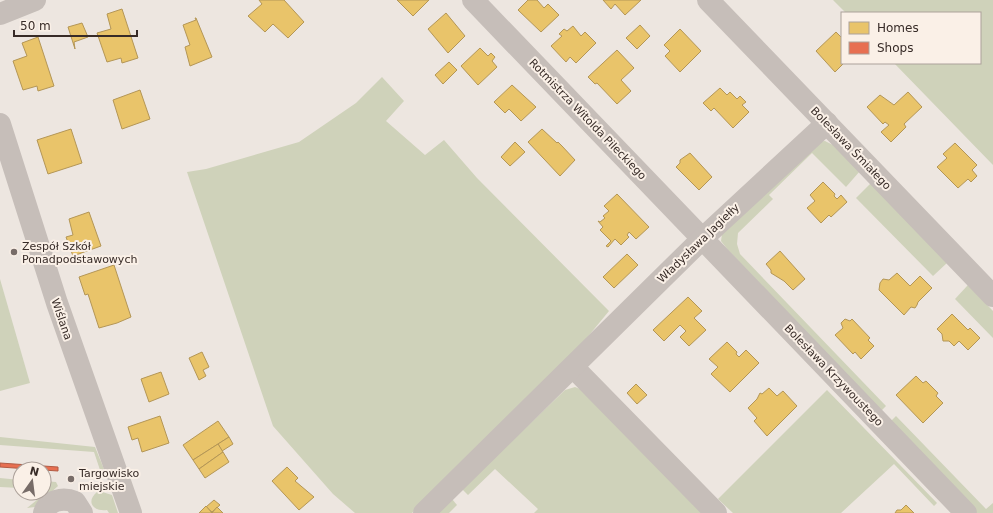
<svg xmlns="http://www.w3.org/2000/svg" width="993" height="513" viewBox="0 0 993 513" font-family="'DejaVu Sans',sans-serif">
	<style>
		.green { fill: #cfd2ba }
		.homes { fill: #e9c46a; stroke: #b49656 }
		.shops { fill: #e76f51; stroke: #b25b44 }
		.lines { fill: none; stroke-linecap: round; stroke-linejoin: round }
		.minor { stroke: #c6beb9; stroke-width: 22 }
		.poi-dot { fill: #776c68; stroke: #faf0e7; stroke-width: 1.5 }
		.labels { text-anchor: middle; stroke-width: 4; stroke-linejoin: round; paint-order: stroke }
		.street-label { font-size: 11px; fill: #372b27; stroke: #faf0e7 }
		.poi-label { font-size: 11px; fill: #372b27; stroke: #faf0e7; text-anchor: start }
	</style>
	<rect width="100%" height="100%" fill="#ede6e0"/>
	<g class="green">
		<polygon points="833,0 993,0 993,165 894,63 980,63 980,13 846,13"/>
		<polygon points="382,77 404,101 386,121 425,155 444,140 477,178 609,311 581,345 412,513 355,513 333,494 273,426 187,172 206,169 299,142 356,103"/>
		<polygon points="825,141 835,146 860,171 846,187 812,153 769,195 773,199 738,233 737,244 740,254 886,406 880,412 728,250 721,241 722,234 816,142"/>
		<polygon points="871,183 948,262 933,276 856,198"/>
		<polygon points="0,279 30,383 0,391"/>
		<polygon points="968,285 993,311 993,338 955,299"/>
		<polygon points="575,387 580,389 706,513 534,513 538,509 495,469 468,495 462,489 565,390"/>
		<polygon points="827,390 937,503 934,506 894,464 841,513 733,513 718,499"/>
		<polygon points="896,416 986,509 993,503 993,513 977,513 890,422"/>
		<polygon points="0,437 95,447 104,469 100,470 94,452 0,445"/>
		<polygon points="0,478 20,480 20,488 0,487"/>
		<polygon points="44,481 56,482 58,486 35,507 27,508 48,491 44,490"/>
		<path d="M99 491 112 495 118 513H109L107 510C94 512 85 502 97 492Z"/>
		<polygon points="452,499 457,505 449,513 438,513"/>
	</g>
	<g class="homes">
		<polygon points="259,0 284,0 304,22 288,38 273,24 265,32 248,16 262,4"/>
		<polygon points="397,0 429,0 413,16"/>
		<polygon points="528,0 537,0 544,8 548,4 559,15 541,32 518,10"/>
		<polygon points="603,0 641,0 625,15 615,4 611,9"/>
		<polygon points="122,9 138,58 122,63 121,58 107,62 97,33 111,29 107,14"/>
		<polygon points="446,13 465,36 448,53 428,29"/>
		<polygon points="195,18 196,18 212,57 190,66 185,47 190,45 183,25 196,20"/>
		<polygon points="82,23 88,37 74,42 75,49 68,27"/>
		<polygon points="640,25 650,36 637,49 626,38"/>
		<polygon points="573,26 581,36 585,32 596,43 576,63 570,57 566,62 551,46 562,36 559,34 564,29 567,31"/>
		<polygon points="680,29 701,51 680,72 665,56 670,51 664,45"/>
		<polygon points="836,32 842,38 842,63 844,63 835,72 816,51"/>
		<polygon points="38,37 54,86 38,91 37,86 23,90 13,61 27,56 22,43"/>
		<polygon points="480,48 488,56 491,53 495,57 492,61 497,67 478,85 461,66"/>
		<polygon points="617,50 634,68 621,80 631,91 617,104 597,83 595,84 588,77"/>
		<polygon points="449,62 457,70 443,84 435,75"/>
		<polygon points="512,85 536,107 521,121 509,109 505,113 494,102"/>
		<polygon points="720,88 727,95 730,92 737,99 740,96 746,102 742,105 749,112 733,128 714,108 711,111 703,103"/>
		<polygon points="140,90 150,119 122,129 113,100"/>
		<polygon points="908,92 922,107 904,124 906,127 891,142 881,132 889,125 885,122 883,124 867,107 880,95 894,105"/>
		<polygon points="71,129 82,163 48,174 37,140"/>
		<polygon points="542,129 557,143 558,142 562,146 575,160 560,176 528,142"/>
		<polygon points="515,142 525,152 510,166 501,157"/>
		<polygon points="955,143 977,165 972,170 977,176 971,182 968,179 958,188 937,167 947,158 943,154"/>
		<polygon points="690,153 712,177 699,190 676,167 680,163 680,160"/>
		<polygon points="823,182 835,194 834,196 837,199 841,195 847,202 831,217 829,215 821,223 807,208 815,201 810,195"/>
		<polygon points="617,194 649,227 636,239 629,232 627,235 629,237 621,245 615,239 608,247 606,246 611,241 600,230 603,227 598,221 600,222 605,218 603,216 609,211 604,206"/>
		<polygon points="89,212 101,246 73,256 66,237 73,235 69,219"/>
		<polygon points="780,251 805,279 793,290 784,281 771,273 771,270 766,264"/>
		<polygon points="627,254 638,265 614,288 603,277"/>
		<polygon points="114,265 131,317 117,323 99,328 88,294 85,295 79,277"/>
		<polygon points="897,273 910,286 920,276 932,288 918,302 917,305 915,308 911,307 904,315 879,290 880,283 883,279 889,280"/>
		<polygon points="688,297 702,311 694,318 706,330 689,346 680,337 686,331 680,325 664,341 653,330"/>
		<polygon points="952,314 968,330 970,328 980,338 968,350 959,341 954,346 949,341 943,341 942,334 937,329"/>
		<polygon points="845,319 850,321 852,319 870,338 868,340 874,346 861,359 855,352 853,354 835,335 843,328 841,323"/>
		<polygon points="727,342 737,352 736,354 739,357 746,350 759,363 730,392 711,374 718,367 709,359"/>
		<polygon points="202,352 209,367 203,370 206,376 199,380 189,358"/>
		<polygon points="161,372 169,394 149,402 141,379"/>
		<polygon points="916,376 923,383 926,381 938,393 936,396 943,403 923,423 896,395"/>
		<polygon points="636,384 647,395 637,404 627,393"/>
		<polygon points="769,388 777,396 783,391 797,406 767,436 754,421 757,418 748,408 757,399 760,393 762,394"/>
		<polygon points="160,416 169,443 142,452 138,438 132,440 128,427"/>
		<polygon points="218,421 229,437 193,460 183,445"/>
		<polygon points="229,437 233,444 222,451 218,444"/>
		<polygon points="218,444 223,452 199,469 193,460"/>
		<polygon points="223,452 229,462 205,478 199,469"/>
		<polygon points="287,467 298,478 295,481 314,497 299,510 272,481"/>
		<polygon points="214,500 220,505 212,512 206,507"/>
		<polygon points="906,505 914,513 895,513 897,510 901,510"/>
		<polygon points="206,506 212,513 199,513"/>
		<polygon points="217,507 223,513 212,513"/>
	</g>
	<polygon class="shops" points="0,463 58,467 58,471 0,467"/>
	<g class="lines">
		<g class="minor">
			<polyline points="473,0 966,513"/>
			<polyline points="708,0 993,296"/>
			<polyline points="0,14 35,0"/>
			<polyline points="0,124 57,303 131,513"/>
			<polyline points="573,367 716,513"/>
			<path d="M44 513C48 500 63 497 75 502L82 513"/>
			<polyline points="424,513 703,238 827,123"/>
		</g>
	</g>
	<g class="poi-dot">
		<circle cx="14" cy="252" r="4"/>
		<circle cx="71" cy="479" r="4"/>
	</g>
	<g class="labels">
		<g class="street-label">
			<text transform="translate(588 119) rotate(46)" y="4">Rotmistrza Witolda Pileckiego</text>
			<text transform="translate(851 148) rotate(46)" y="4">Bolesława Śmiałego</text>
			<text transform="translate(698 243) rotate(-44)" y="4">Władysława Jagiełły</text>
			<text transform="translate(62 319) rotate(71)" y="4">Wiślana</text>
			<text transform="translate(834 375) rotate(46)" y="4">Bolesława Krzywoustego</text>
		</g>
		<g class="poi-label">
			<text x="22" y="250">Zespół Szkół<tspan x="22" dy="13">Ponadpodstawowych</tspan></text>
			<text x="79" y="477">Targowisko<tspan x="79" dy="13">miejskie</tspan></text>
		</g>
	</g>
	<rect x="841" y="12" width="140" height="52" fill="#faf0e7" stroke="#aca19a"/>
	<rect x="849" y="22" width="20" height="12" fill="#e9c46a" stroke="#aca19a"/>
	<text x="877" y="32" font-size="12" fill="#372b27">Homes</text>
	<rect x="849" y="42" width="20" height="12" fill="#e76f51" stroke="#aca19a"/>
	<text x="877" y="52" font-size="12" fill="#372b27">Shops</text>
	<g transform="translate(32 481) rotate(14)"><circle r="19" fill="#faf0e7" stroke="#aca19a"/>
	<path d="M0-3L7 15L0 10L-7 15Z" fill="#776c68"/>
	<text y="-6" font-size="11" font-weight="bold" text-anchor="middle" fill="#372b27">N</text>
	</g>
	<path d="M14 30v6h123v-6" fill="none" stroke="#372b27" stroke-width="2"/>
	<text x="20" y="30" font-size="12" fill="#372b27" stroke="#faf0e7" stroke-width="3" paint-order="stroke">50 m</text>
</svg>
